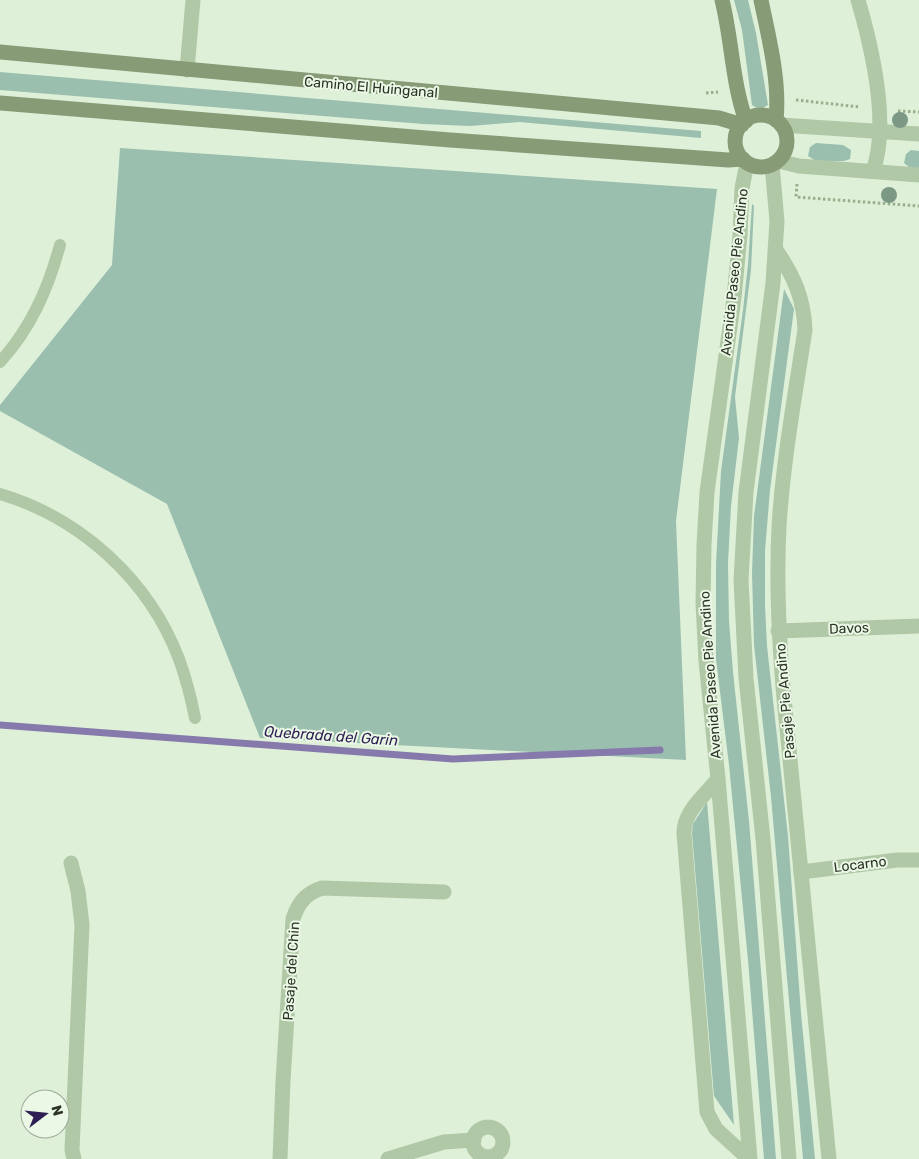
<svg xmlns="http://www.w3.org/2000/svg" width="919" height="1159" viewBox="0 0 919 1159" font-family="Rubik,sans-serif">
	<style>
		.green { fill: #9abfae }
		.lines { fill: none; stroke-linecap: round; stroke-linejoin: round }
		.stream { stroke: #8679ac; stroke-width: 7 }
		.path { stroke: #99af8c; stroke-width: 3; stroke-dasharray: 2.5 2.5; stroke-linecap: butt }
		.lane { stroke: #b1c8a6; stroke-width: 12 }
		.street { stroke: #b1c8a6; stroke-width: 15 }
		.secondary { stroke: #879b77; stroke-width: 15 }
		.tree { fill: #7c9985 }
		.labels { text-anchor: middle; stroke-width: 4; stroke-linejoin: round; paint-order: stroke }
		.street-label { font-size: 14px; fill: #2d3427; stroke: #eaf8e5 }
		.water-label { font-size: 15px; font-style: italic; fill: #2d1e54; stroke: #eaf8e5 }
	</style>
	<rect width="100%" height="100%" fill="#dff0d9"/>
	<g class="green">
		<polygon points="734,0 748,0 756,33 768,105 760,110 752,105 742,30"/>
		<polygon points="0,72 701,131 701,138 519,122 470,126 423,124 0,90"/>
		<polygon points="816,143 843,145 851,150 850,159 844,161 816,161 808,156 810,147"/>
		<polygon points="120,148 717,189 676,521 686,760 260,738 167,504 0,411 0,405 112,265"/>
		<polygon points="911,150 919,151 919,169 910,168 904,163 906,154"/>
		<polygon points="752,204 754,206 751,270 735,397 739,438 731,506 728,563 729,621 733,672 749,821 776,1159 764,1159 748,960 729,765 716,659 716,564 721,471 743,310 748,264"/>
		<polygon points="784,289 794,309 770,490 765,551 765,605 767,646 788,836 801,1013 815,1159 803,1159 771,797 754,645 752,573 754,516"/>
		<polygon points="707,802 734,1125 714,1096 692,833 693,824"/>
	</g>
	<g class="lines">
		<polyline class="stream" points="0,725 453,759 660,750"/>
		<g class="path">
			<polyline points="706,93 718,92"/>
			<polyline points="796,100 860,107"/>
			<polyline points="898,111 919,112"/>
			<polyline points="797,184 796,197 919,206"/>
		</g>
		<g class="lane">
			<path d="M0 362C31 328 48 289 60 245"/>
			<path d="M0 494C81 518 149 580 179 659 186 678 191 698 195 718"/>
		</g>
		<g class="street">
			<path d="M858 0C872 48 890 123 873 171"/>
			<polyline points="187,70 193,0"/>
			<polyline points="781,125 919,134"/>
			<polyline points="778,161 799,166 919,175"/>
			<polyline points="747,163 742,188 740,235 734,298 707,492 704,545 703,603 706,661 718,779 750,1159"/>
			<polyline points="772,165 777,221 773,283 746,492 741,580 746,678 763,839 789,1159"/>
			<path d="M776 250C794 276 804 299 805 330 795 395 783 461 779 527 776 585 779 641 784 698L829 1159"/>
			<polyline points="778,631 919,626"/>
			<path d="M718 779C705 795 683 812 684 834L707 1112 716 1129 749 1159"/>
			<polyline points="71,863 78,891 82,925 72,1150 74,1159"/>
			<polyline points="801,872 897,860 919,860"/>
			<circle cx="488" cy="1142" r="15"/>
			<path d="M280 1159 283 1081 293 919C298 903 306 893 322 888L444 892"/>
			<polyline points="388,1159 444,1142 474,1140"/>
		</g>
		<g class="secondary">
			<path d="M722 0C732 40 732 82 746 121"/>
			<path d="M761 0C769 39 780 81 776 120"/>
			<polyline points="0,52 698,116 719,118 742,125"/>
			<polyline points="0,103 450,140 728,160 743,159"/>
			<circle cx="761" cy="141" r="26"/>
		</g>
	</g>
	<g class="tree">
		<circle cx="900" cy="120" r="8"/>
		<circle cx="889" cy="195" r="8"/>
	</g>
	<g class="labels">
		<g class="street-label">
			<text transform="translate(371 87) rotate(5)" y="5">Camino El Huinganal</text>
			<text transform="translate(734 272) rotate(-84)" y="5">Avenida Paseo Pie Andino</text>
			<text transform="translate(849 628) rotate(-2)" y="5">Davos</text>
			<text transform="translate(710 675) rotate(-94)" y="5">Avenida Paseo Pie Andino</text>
			<text transform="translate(785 701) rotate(-95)" y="5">Pasaje Pie Andino</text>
			<text transform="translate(860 864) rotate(-7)" y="5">Locarno</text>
			<text transform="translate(291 971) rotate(-86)" y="5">Pasaje del Chin</text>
		</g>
		<g class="water-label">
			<text transform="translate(331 736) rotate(4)" y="5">Quebrada del Garin</text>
		</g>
	</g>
	<g transform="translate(45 1114) rotate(74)"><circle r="24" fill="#eaf8e5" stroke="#9eaa99"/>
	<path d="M0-4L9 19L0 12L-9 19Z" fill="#2d1e54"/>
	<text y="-8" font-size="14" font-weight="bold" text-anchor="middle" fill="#2d3427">N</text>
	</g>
</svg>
